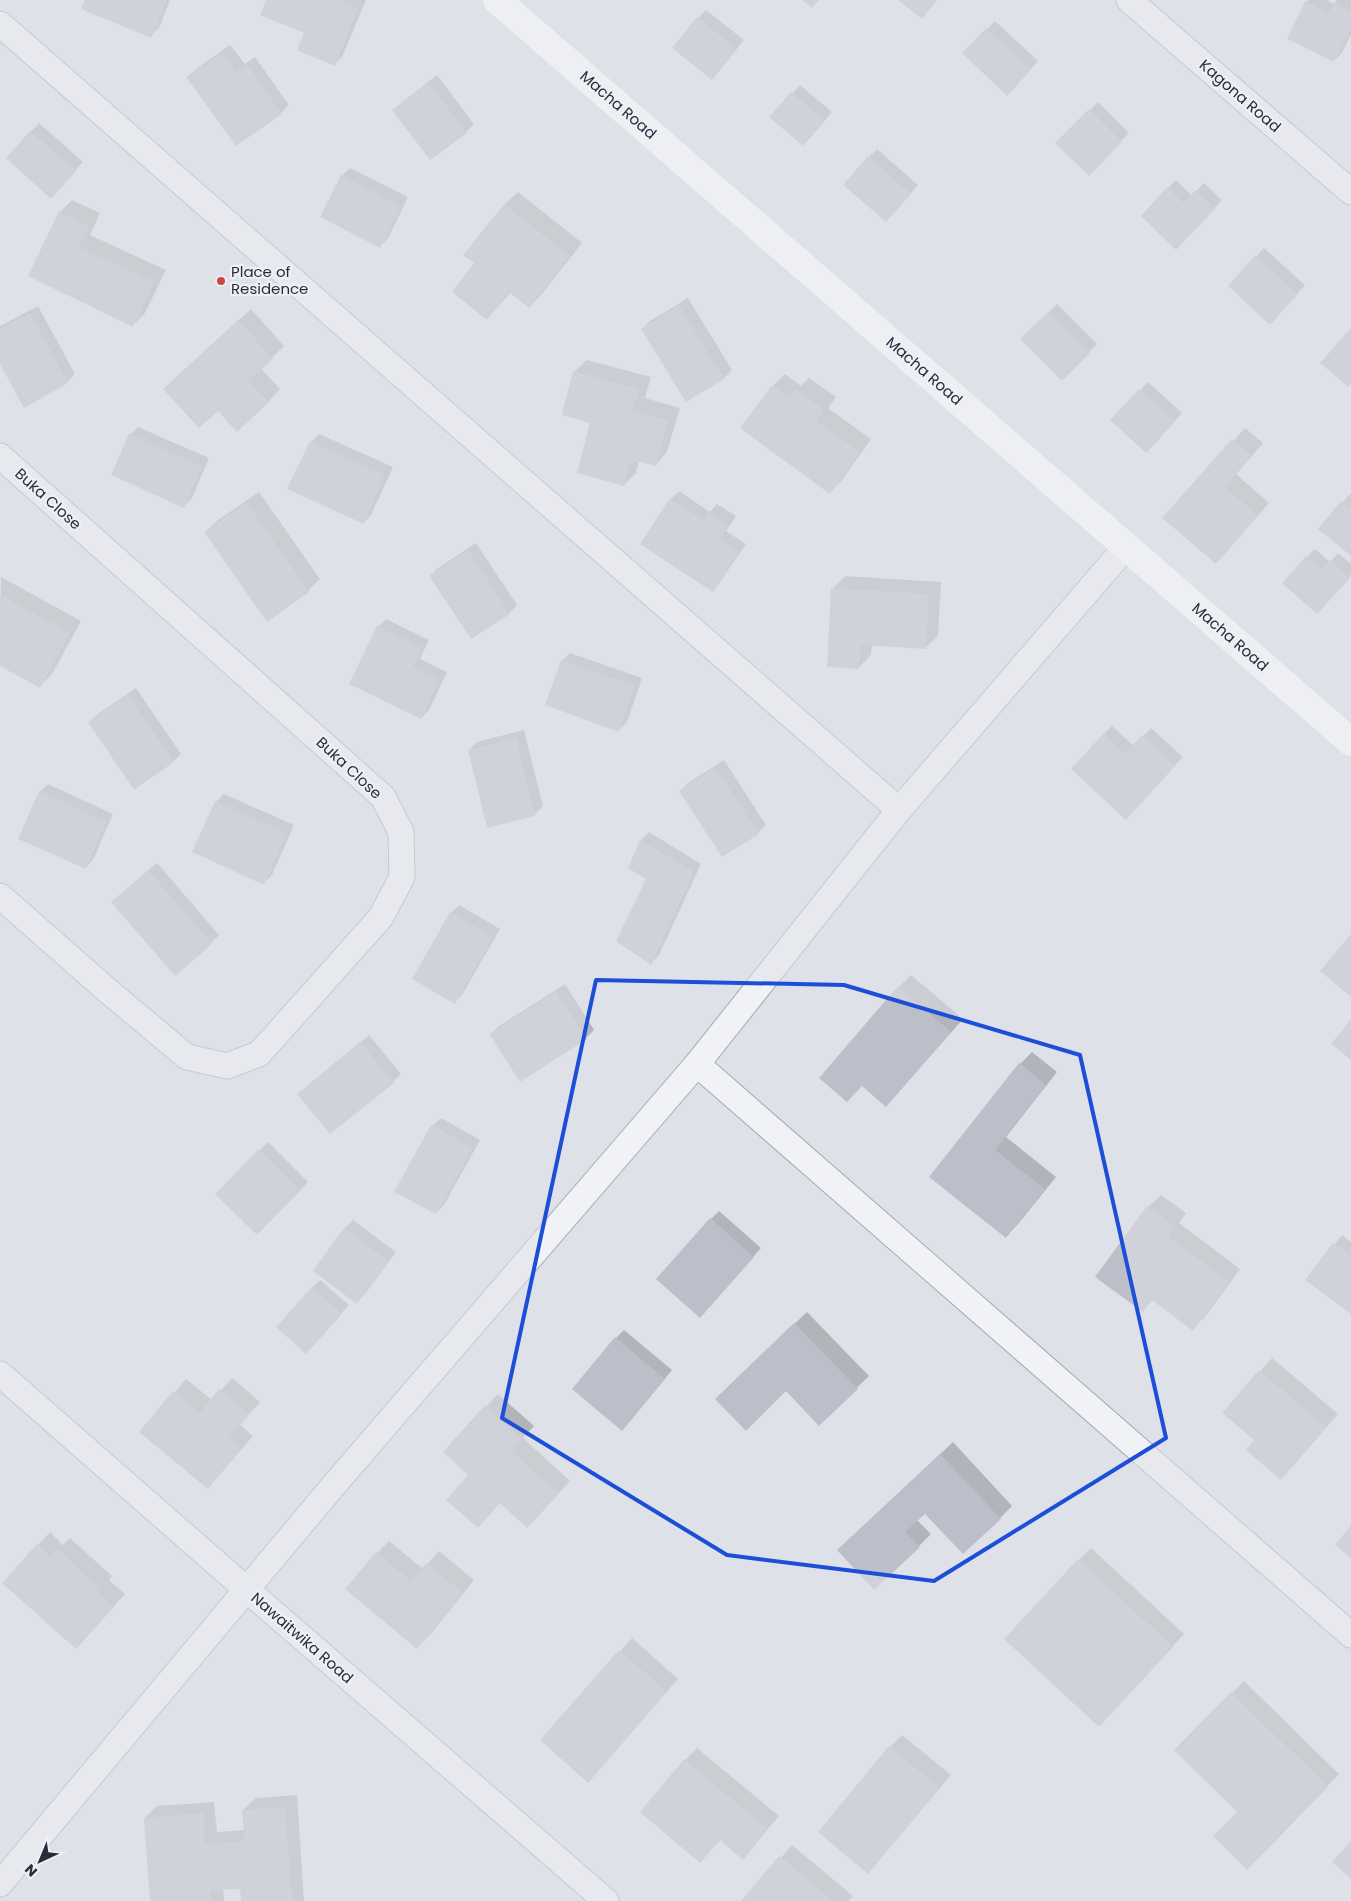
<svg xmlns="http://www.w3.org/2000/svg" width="1351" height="1901" viewBox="0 0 1351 1901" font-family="Poppins,sans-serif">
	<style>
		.shadow { fill: #0003 }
		.building { fill: #bcbfca }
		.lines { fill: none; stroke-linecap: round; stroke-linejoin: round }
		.street-casing { stroke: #a8abb5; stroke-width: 27 }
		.street { stroke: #f1f2f6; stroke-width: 25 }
		.secondary { stroke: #fff; stroke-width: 28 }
		.marked { fill: none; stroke: #1d4ed8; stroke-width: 4; stroke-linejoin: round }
		.poi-dot { fill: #cb4845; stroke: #eef0f5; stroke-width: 2 }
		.labels { text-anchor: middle; stroke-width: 4.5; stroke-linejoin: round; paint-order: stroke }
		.street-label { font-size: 15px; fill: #282c3e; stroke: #eef0f5 }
		.poi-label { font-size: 15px; fill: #282c3e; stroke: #eef0f5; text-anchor: start }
	</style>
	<rect width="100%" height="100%" fill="#dfe1e8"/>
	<g class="shadow">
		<polygon points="86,0 170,0 159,28 150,36"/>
		<polygon points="267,0 366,0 342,57 334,65 306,32"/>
		<polygon points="1308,0 1326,0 1334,4 1337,0 1351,0 1351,34 1342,53 1333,61 1306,2"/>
		<polygon points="706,10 744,40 720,70 698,18"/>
		<polygon points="995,21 1038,61 1015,86 964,53"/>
		<polygon points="230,45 245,64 255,57 289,105 281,113 237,145 188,77 196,69"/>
		<polygon points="437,75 474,124 466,132 394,110"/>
		<polygon points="800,85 832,112 811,137 771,117"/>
		<polygon points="1098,102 1129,133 1089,174 1057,143"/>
		<polygon points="39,123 83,162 59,189 7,158"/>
		<polygon points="877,149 918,185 894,212 869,157"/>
		<polygon points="350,168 408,197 388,238 380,246 342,176"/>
		<polygon points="1176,180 1192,196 1204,183 1222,200 1176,248 1168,188"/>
		<polygon points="518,192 582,243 541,295 529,307 511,292 487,319 476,263 465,255 505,204"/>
		<polygon points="72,200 100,213 90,235 166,270 145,313 133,325 30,276 60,212"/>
		<polygon points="1264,248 1305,285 1278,315 1230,286"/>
		<polygon points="688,298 732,370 724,378 686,401 642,329 650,321"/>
		<polygon points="1057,304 1097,344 1062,379 1022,339"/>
		<polygon points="38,306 75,374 67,382 0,361 0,326"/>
		<polygon points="251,309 284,346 261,369 280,389 268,402 218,409 177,377"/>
		<polygon points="587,360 651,377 645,398 680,408 667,452 655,465 639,460 636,473 624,485 592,422 574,372"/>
		<polygon points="785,374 801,386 809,378 836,397 828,408 871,439 842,480 830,492 773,386"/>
		<polygon points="1148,382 1182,413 1154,444 1112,420"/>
		<polygon points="138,427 209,458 192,498 184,506 130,435"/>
		<polygon points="1245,428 1263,443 1236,474 1269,503 1228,550 1164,518"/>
		<polygon points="319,434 393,467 371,515 363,523 311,442"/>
		<polygon points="679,491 710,512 717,504 736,516 726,531 746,544 720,582 712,590 671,499"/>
		<polygon points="259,492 320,579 308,591 206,532 218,520"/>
		<polygon points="1350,494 1351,494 1351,554 1320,529"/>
		<polygon points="476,543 517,605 509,613 430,576 438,568"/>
		<polygon points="1315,549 1330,562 1338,553 1351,564 1351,575 1325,604 1307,557"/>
		<polygon points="845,576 941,582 938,636 925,648 872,644 871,655 859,667 833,588"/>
		<polygon points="1,577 81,621 52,674 40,686 0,664"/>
		<polygon points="386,619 429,640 420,659 447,672 429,710 421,718 378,627"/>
		<polygon points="570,653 642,678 627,722 619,730 562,661"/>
		<polygon points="136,688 181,754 173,762 89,722 98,714"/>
		<polygon points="1112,726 1134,746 1151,728 1183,757 1134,810 1104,734"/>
		<polygon points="524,730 543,806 535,814 469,750 477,742"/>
		<polygon points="724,760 766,825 758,833 680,791 688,783"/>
		<polygon points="48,784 113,814 93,860 85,868 40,792"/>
		<polygon points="224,794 294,825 272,875 264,883 216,802"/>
		<polygon points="649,832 701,864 659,955 651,963 648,878 629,868 641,840"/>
		<polygon points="157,863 219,935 211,943 121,894"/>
		<polygon points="459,905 500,929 462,995 454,1003 451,913"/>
		<polygon points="911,975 963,1019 886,1106 862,1085 899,987"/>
		<polygon points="565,984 594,1030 586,1038 520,1080 491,1034 499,1026"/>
		<polygon points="369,1035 401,1074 393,1082 298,1094"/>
		<polygon points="1032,1052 1057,1072 1006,1137 1056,1177 1018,1224 1006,1236 931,1177 1020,1064"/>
		<polygon points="441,1118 480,1140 444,1205 436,1213 396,1191 432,1126"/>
		<polygon points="268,1142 308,1182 257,1234 216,1194"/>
		<polygon points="1161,1195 1186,1213 1179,1223 1240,1269 1205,1317 1192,1329 1153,1300 1142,1311 1096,1276 1148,1207"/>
		<polygon points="719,1211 761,1248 708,1308 711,1219"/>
		<polygon points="353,1220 396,1252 365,1294 357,1302 314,1271 345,1228"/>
		<polygon points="1342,1235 1351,1242 1351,1312 1307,1280"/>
		<polygon points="320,1280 349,1305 313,1344 312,1288"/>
		<polygon points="807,1312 869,1376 819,1424 786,1390 728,1387"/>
		<polygon points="624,1330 672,1370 630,1421 616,1338"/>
		<polygon points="1272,1358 1338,1414 1293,1466 1256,1439 1224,1413"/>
		<polygon points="232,1378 260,1402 240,1425 253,1436 208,1488 141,1432 186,1379 212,1400"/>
		<polygon points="498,1394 534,1426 523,1438 570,1481 539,1514 501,1502 445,1452"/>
		<polygon points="953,1442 1012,1506 1000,1518 963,1552 925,1512 917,1520 931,1534 919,1546 851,1538"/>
		<polygon points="50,1532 63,1545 70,1538 112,1576 109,1580 125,1594 88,1635 4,1582"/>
		<polygon points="389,1541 423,1569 439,1551 474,1580 430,1635 417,1647 377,1553"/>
		<polygon points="1091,1548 1184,1634 1111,1713 1079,1560"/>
		<polygon points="632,1638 678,1679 588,1781 542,1740"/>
		<polygon points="1244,1681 1339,1774 1247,1868 1238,1812 1175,1750"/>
		<polygon points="902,1735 951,1775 868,1872 820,1832 890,1747"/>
		<polygon points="697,1748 779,1816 743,1858 721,1839 700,1861 685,1760"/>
		<polygon points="297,1795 304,1901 242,1901 241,1887 223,1888 224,1901 152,1901 145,1818 157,1806 214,1802 217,1832 245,1830 243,1810 256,1798"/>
		<polygon points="792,1845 853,1896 849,1901 743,1901"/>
	</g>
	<g class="building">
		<polygon points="85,0 167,0 151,38 81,9"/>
		<polygon points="266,0 338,0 358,8 335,66 297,50 304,33 260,15"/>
		<polygon points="802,0 819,0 812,8"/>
		<polygon points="898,0 937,0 922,19"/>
		<polygon points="1305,1 1329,13 1334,2 1351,11 1351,28 1334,62 1287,39"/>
		<polygon points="697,17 737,49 712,80 672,48"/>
		<polygon points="986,28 1031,70 1007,96 962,53"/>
		<polygon points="222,52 236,72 247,64 282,114 236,146 186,77"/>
		<polygon points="428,82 467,133 430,160 392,110"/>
		<polygon points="791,92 825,121 803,146 769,117"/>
		<polygon points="1089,109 1122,142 1089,176 1055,143"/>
		<polygon points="30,131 76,171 51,199 6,158"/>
		<polygon points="868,156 911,194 886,222 843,185"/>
		<polygon points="341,175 401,206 380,248 320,217"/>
		<polygon points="1167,187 1183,203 1195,190 1215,209 1176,250 1141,216"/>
		<polygon points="504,204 570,256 529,308 509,292 487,320 452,292 474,263 463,255"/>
		<polygon points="59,211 89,226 79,247 154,282 133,327 28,276"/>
		<polygon points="1255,255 1298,294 1270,325 1228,286"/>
		<polygon points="679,305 724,379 686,402 641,329"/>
		<polygon points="1048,312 1090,353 1062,381 1020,339"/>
		<polygon points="30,313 68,383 24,408 0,364 0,329"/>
		<polygon points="238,320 273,359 249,381 269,402 237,432 218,411 199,428 163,389"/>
		<polygon points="1351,328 1351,383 1348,387 1320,363"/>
		<polygon points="573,371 639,389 633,410 668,420 656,466 631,460 624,486 577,473 590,423 562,415"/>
		<polygon points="772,385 790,398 796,389 824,410 817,421 860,452 830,494 740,428"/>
		<polygon points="1139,389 1175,422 1146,453 1110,420"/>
		<polygon points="129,434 202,466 184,508 111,475"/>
		<polygon points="1232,439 1252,456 1225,487 1258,516 1216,564 1162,518"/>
		<polygon points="310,441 385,475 364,524 287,489"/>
		<polygon points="670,498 703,520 708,512 729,525 719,539 739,552 713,592 640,544"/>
		<polygon points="1341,501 1351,509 1351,556 1318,529"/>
		<polygon points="247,503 309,592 267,622 204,532"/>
		<polygon points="468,550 510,614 471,639 429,576"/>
		<polygon points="1306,556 1321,569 1330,560 1350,578 1317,614 1282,583"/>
		<polygon points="831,588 929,594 926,649 861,645 859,669 827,667"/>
		<polygon points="0,595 70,633 40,688 0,666"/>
		<polygon points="377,626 422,648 413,667 440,680 421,719 349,684"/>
		<polygon points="561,660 635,686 619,732 545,705"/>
		<polygon points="128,695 174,762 134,790 88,722"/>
		<polygon points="1104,733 1125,754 1142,735 1175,766 1126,820 1071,769"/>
		<polygon points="516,737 535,816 487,828 468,750"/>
		<polygon points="715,767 759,834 722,857 679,791"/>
		<polygon points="39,791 106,822 86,869 18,839"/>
		<polygon points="215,801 287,833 264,885 192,852"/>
		<polygon points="640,840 694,872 651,965 616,941 646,879 628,868"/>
		<polygon points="148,870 212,944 175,976 111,902"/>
		<polygon points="450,912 493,937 455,1004 412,979"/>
		<polygon points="1351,934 1351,997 1320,971"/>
		<polygon points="898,986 951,1032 886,1107 862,1086 847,1102 819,1078"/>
		<polygon points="556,991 587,1039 520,1082 489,1034"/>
		<polygon points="1351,1019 1351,1060 1331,1044"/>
		<polygon points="360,1042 394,1083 330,1134 297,1094"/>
		<polygon points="1019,1063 1046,1085 995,1150 1045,1189 1006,1238 929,1177"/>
		<polygon points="431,1125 473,1148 436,1214 394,1192"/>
		<polygon points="259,1149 300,1191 257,1235 215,1194"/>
		<polygon points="1147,1206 1175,1226 1168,1236 1229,1282 1193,1331 1152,1300 1143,1312 1095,1277"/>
		<polygon points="710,1218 754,1257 700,1318 656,1279"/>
		<polygon points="344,1228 389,1261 357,1304 313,1271"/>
		<polygon points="1333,1243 1351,1256 1351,1314 1305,1280"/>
		<polygon points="312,1287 342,1314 306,1354 276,1327"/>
		<polygon points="794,1323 858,1389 819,1426 786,1391 746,1431 715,1399"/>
		<polygon points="615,1337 665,1379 622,1431 572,1389"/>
		<polygon points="1259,1370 1326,1427 1281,1480 1246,1450 1254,1440 1222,1413"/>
		<polygon points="219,1389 249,1414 229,1438 241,1449 208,1489 139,1432 173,1391 200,1413"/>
		<polygon points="485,1405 522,1439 511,1451 559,1494 527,1528 500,1503 478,1528 446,1500 468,1475 443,1452"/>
		<polygon points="940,1454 1001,1519 963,1554 925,1514 905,1532 920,1547 874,1590 837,1550"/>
		<polygon points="1351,1525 1351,1558 1335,1545"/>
		<polygon points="37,1544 50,1556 57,1549 101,1589 98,1593 114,1607 76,1649 2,1583"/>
		<polygon points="376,1552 411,1581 426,1563 463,1593 417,1649 345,1589"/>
		<polygon points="1078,1559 1173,1647 1099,1727 1004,1639"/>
		<polygon points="619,1650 667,1692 588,1783 540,1740"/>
		<polygon points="1231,1692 1328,1787 1247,1870 1213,1836 1237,1812 1174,1750"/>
		<polygon points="889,1746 940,1788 868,1874 818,1832"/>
		<polygon points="684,1759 768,1829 743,1860 720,1840 700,1863 640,1812"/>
		<polygon points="285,1807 292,1901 241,1901 240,1889 210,1890 211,1901 150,1901 144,1818 203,1813 205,1844 245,1841 242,1810"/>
		<polygon points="1351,1841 1351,1879 1332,1862"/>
		<polygon points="779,1856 833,1901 741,1901"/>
	</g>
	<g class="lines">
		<g class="street-casing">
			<g id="street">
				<polyline points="1129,0 1351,192"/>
				<polyline points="0,24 899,810"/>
				<polyline points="0,456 383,797 401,832 402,877 381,917 259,1054 227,1066 187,1057 108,991 0,896"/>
				<polyline points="697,1064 1351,1635"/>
				<polyline points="0,1374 246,1589 606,1901"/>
				<polyline points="0,1884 334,1485 697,1064 899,810 1126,547"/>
			</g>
		</g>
		<use href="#street" class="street"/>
		<polyline class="secondary" points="497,0 1351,742"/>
	</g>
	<path d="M0 0H1351V1901H0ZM596 980 844 985 1080 1055 1166 1438 934 1581 727 1555 502 1418Z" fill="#dfe1e8" fill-opacity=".55" fill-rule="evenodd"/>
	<path class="marked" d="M596 980 844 985 1080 1055 1166 1438 934 1581 727 1555 502 1418Z"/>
	<circle class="poi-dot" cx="221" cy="281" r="5"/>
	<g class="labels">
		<g class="street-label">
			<text transform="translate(1240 96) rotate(41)" y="5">Kagona Road</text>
			<text transform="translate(618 105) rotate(41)" y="5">Macha Road</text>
			<text transform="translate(924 371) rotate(41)" y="5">Macha Road</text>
			<text transform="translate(48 499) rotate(42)" y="5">Buka Close</text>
			<text transform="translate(1230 637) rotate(41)" y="5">Macha Road</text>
			<text transform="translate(349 768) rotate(43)" y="5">Buka Close</text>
			<text transform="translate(302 1638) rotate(41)" y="5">Nawaitwika Road</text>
		</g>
		<g class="poi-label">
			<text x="231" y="277">Place of<tspan x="231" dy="17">Residence</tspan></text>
		</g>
	</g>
	<g transform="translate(40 1861) rotate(224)" stroke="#eef0f5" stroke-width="4" paint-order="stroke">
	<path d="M0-4L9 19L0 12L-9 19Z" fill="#282c3e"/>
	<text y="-8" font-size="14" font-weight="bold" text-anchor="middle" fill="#282c3e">N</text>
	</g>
</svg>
